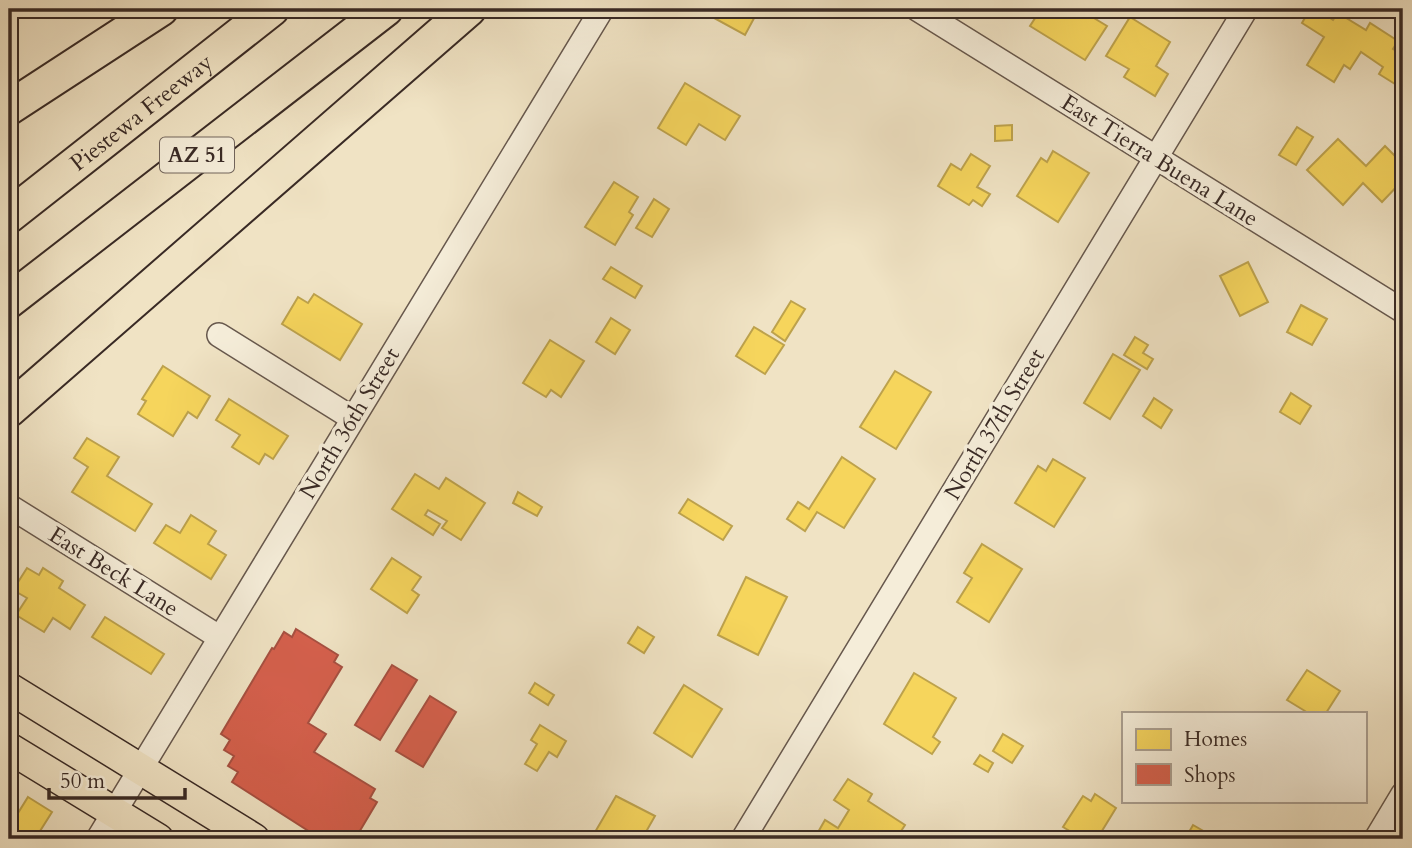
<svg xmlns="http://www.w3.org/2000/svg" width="1412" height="848" viewBox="0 0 1412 848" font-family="Cardo,serif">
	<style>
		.homes { fill: #f6d55c; stroke: #bda24c; stroke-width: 2 }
		.shops { fill: #d6604d; stroke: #a75041; stroke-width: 2 }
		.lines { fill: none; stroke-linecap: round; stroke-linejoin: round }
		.minor-casing { stroke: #67584d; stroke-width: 26 }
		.major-casing { stroke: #392a25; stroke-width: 33 }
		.highway-casing { stroke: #392a25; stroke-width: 37 }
		.minor { stroke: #f5edd9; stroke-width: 23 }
		.major { stroke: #f0e3c4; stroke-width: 30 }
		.highway { stroke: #f0e3c4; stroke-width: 33 }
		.labels { text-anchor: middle; stroke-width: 7; stroke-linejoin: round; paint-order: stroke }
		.shield { fill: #f5edd9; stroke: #71645b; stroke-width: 2 }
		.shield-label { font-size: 21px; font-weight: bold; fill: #392a25 }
		.street-label { font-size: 23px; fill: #392a25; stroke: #f5edd9 }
	</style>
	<rect width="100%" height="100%" fill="#f0e3c4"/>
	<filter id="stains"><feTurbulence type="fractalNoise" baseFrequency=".00286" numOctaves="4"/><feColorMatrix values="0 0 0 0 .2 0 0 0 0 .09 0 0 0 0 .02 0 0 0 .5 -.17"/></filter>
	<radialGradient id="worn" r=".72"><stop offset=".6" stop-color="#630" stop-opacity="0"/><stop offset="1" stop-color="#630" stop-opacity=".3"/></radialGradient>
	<g class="homes">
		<polygon points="707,9 759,9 745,35 705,13"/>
		<polygon points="1041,9 1079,9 1107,26 1085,60 1030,26"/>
		<polygon points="1310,9 1316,9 1333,20 1338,13 1366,30 1370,23 1398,41 1393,49 1403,55 1403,89 1379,74 1383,67 1361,52 1350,69 1344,65 1334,82 1307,65 1324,37 1302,23"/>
		<polygon points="1130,17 1170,42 1156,66 1168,74 1155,96 1124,77 1129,69 1106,56"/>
		<polygon points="685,83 740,116 725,140 699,124 686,145 658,128"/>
		<polygon points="1012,125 1012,140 995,141 995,126"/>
		<polygon points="1297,127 1313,137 1296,165 1279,155"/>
		<polygon points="1338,139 1366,166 1385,146 1403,164 1403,180 1382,202 1363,183 1343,205 1307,170"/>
		<polygon points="1053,151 1089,173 1058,222 1017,196 1041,158 1047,162"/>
		<polygon points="971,154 990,166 977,187 990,194 982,206 973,200 969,205 938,186 951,164 961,170"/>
		<polygon points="614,182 638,197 629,212 633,215 615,245 585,227"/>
		<polygon points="654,199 669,209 652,237 636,228"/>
		<polygon points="1248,262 1268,302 1240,316 1220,276"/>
		<polygon points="611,267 642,286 635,298 603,279"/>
		<polygon points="314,294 362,324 340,360 282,324 298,297 308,303"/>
		<polygon points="791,301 805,309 785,341 772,332"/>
		<polygon points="1301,305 1327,319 1312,345 1287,332"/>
		<polygon points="611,318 630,330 615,354 596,342"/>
		<polygon points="754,327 784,345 765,374 736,356"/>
		<polygon points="1135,337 1148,345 1143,353 1153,359 1147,369 1124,355"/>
		<polygon points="550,340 584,361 561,397 551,390 546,397 523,383"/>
		<polygon points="1113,354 1140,370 1110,419 1084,403"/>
		<polygon points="163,366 210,396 197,418 188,412 173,436 138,414 146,401 142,399"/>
		<polygon points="895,371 931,392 896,449 860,427"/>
		<polygon points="1291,393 1311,406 1300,424 1280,412"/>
		<polygon points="1154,398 1172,410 1161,428 1143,416"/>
		<polygon points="229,399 288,436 273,459 265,454 259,464 232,447 240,435 216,420"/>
		<polygon points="87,438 119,457 107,476 152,504 135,531 72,492 88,467 74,458"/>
		<polygon points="842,457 875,479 844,528 817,512 805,531 787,519 798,502 809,509"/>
		<polygon points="1053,459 1085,478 1054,527 1015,503 1038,466 1046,471"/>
		<polygon points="415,474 439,489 446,478 485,503 461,540 442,528 447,521 428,510 425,515 440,524 433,535 392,509"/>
		<polygon points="518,492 542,507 537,516 513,503"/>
		<polygon points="688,499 732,526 723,540 679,513"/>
		<polygon points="191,515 216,531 208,544 226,555 211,579 154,543 166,525 180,533"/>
		<polygon points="982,544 1022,569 989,622 957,602 972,578 964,573"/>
		<polygon points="392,558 421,577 412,590 419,595 407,613 371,589"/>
		<polygon points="27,568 39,575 43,568 63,581 59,588 85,605 70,629 53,618 44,632 16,615 27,598 13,590"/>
		<polygon points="746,577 787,597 758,655 718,635"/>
		<polygon points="105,617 164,654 151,674 92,637"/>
		<polygon points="638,627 654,637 644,653 628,643"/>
		<polygon points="1307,670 1340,691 1326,713 1304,713 1305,711 1287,700"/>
		<polygon points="914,673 956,698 933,737 940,742 932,754 884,724"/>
		<polygon points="535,683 554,695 548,705 529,693"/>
		<polygon points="684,685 722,709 692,757 654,733"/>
		<polygon points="540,725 566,741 557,757 549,752 537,771 525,764 537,744 531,740"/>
		<polygon points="1003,734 1023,746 1012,763 993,751"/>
		<polygon points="980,755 993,763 988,772 974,764"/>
		<polygon points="848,779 872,794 868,801 905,825 896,839 889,835 887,839 825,839 817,834 825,820 838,828 849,810 834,800"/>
		<polygon points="1095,794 1116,808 1097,839 1083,839 1063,827 1083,796 1091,801"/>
		<polygon points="616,796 655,816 647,830 650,833 646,839 591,839"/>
		<polygon points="28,797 52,812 35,839 9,839 9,813 11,808 18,813"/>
		<polygon points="1193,825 1207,833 1203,839 1185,839"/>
	</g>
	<g class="shops">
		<polygon points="296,629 338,655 334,662 342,667 308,723 326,734 314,752 375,789 370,798 377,802 355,839 326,839 319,835 318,837 232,782 238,772 228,766 234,756 224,750 230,740 221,734 272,648 274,649 284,632 292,637"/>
		<polygon points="392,665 417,680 380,740 355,725"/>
		<polygon points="430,696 456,712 423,767 396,751"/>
	</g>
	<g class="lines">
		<g class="minor-casing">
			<g id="minor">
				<polyline points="917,9 1403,311"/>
				<polyline points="219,335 352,418"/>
				<polyline points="9,506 219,637"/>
				<polyline points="98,839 602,9"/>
				<polyline points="743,839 1246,9"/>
				<polyline points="1376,839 1403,794"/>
			</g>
		</g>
		<g class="major-casing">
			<g id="major">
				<polyline points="9,688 254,839"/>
				<polyline points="9,748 158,839"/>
			</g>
		</g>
		<g class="highway-casing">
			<g id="highway">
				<polyline points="9,108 161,9"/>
				<path id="s1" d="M9 216 272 9"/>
				<polyline points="9,301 386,9"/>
				<polyline points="9,410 469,9"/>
			</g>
		</g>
		<use href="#minor" class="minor"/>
		<use href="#major" class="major"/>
		<use href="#highway" class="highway"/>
	</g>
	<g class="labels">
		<rect class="shield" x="160" y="137.5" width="74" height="35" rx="5"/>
		<g class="shield-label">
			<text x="197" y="162">AZ 51</text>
		</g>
		<g class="street-label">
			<text dy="8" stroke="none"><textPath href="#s1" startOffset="168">Piestewa Freeway</textPath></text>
			<text transform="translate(1160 160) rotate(32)" y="8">East Tierra Buena Lane</text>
			<text transform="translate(349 423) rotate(-59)" y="8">North 36th Street</text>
			<text transform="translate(994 424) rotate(-59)" y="8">North 37th Street</text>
			<text transform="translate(114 571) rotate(32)" y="8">East Beck Lane</text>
		</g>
	</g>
	<rect width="1412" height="848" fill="none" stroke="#f0e3c4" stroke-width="35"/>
	<rect x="10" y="10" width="1391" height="827" fill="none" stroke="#392a25" stroke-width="3.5"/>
	<rect x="18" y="18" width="1377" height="813" fill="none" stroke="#392a25" stroke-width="2"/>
	<rect x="1122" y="712" width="245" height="91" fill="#f5edd9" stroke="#aa9f91" stroke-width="2"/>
	<rect x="1136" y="729" width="35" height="21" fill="#f6d55c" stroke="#aa9f91" stroke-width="2"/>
	<text x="1184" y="746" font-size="21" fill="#392a25">Homes</text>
	<rect x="1136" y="764" width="35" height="21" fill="#d6604d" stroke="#aa9f91" stroke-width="2"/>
	<text x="1184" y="782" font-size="21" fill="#392a25">Shops</text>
	<path d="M49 788v10h136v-10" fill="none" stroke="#392a25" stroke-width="3.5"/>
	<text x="60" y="788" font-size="21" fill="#392a25" stroke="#f5edd9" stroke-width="5" paint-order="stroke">50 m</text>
	<rect width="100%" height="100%" filter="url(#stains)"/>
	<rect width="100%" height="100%" fill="url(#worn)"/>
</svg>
